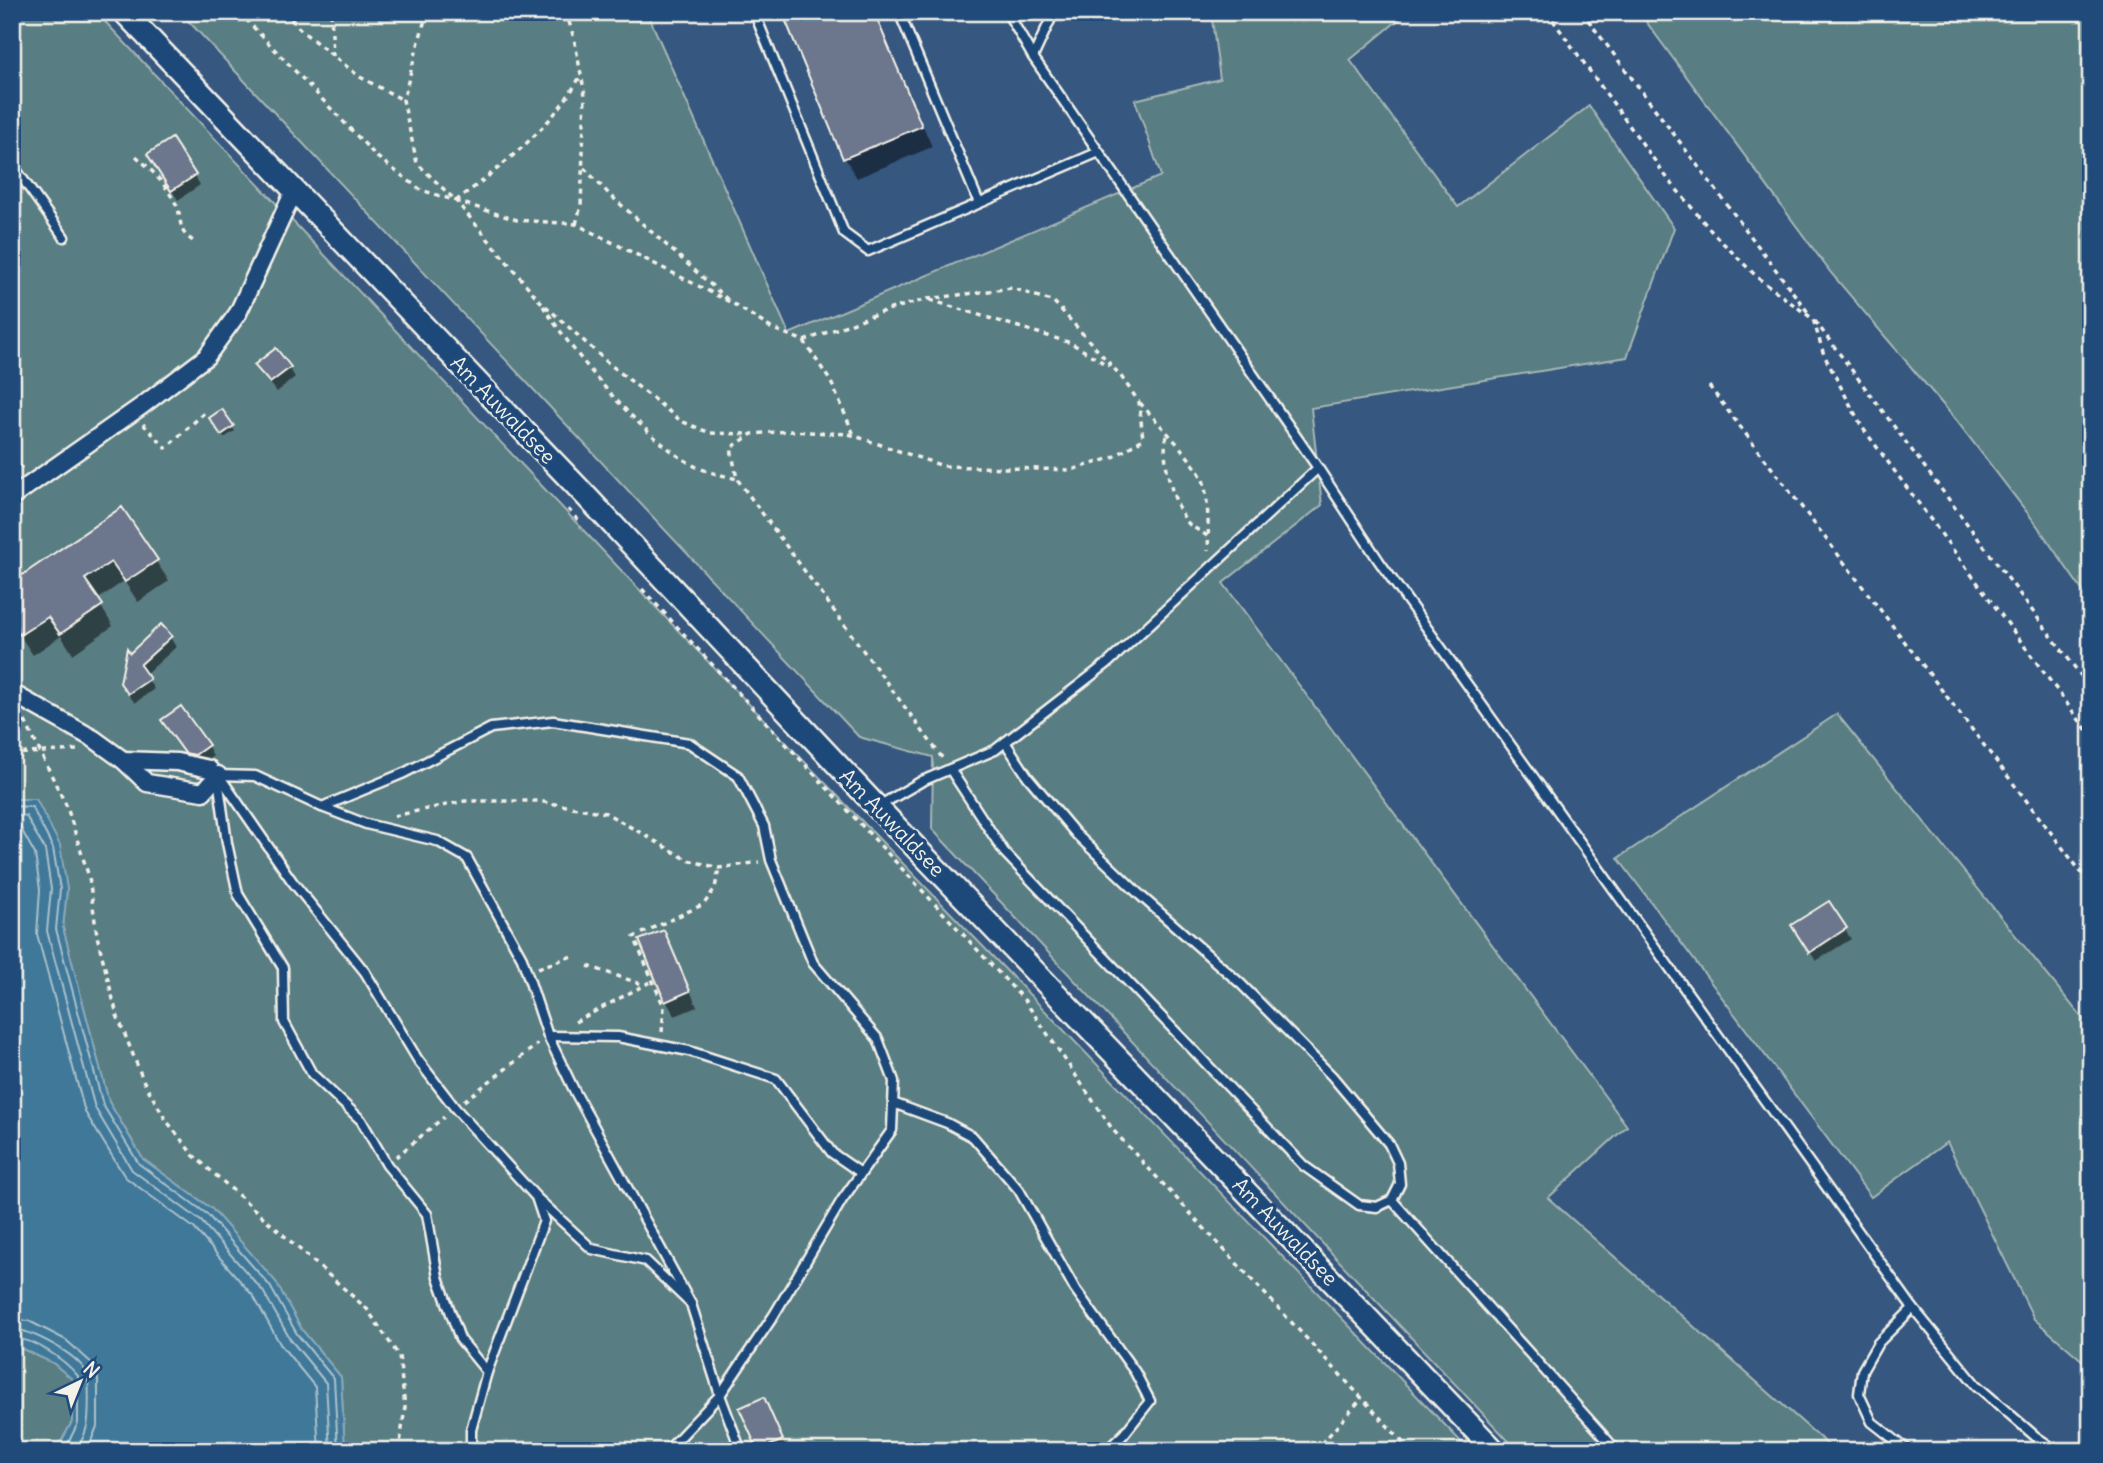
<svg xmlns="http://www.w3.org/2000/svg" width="2103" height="1463" viewBox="0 0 2103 1463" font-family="Delius,sans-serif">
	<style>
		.green { fill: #597d82; stroke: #a6b7b5; stroke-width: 2 }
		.water { fill: #3f789a; stroke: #87a8b9; stroke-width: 2 }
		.shadow { fill: #0007 }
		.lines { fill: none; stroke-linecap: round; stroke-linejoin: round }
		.shore { stroke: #acc1c9; stroke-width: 2 }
		.building { fill: #6c768c; stroke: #f4f1e8; stroke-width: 2 }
		.service-casing { stroke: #f4f1e8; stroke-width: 13 }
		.minor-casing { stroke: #f4f1e8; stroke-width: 21 }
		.tertiary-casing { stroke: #f4f1e8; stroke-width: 26 }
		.path { stroke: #f4f1e8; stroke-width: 3.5; stroke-dasharray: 5 5; stroke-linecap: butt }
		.service { stroke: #1f4a7a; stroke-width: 8 }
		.minor { stroke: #1f4a7a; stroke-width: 16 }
		.tertiary { stroke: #1f4a7a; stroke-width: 21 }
		.labels { text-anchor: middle; stroke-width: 7; stroke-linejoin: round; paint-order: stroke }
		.street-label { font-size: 21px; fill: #f4f1e8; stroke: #1f4a7a }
	</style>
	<rect width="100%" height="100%" fill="#36577f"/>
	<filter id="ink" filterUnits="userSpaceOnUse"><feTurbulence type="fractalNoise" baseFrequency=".0143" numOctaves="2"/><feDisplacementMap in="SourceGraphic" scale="14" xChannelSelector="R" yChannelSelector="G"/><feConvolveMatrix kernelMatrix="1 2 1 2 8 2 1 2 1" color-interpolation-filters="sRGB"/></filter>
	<g filter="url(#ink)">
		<g class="green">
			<polygon points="12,12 96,12 666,618 1470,1451 345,1451 341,1377 302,1330 276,1282 212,1209 143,1159 109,1102 63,928 67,889 36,800 12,799"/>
			<polygon points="180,12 647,12 789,334 1161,176 1135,100 1220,79 1211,12 1408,12 1350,60 1458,207 1589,106 1674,228 1627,357 1311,408 1322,505 1223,583 1627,1126 1548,1198 1835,1451 1518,1451 932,829 933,757 859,737"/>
			<polygon points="1639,12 2091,12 2091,603 2036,524 1956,420 1831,273"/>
			<polygon points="1837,714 2091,1029 2091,1368 2034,1319 1947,1142 1871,1197 1618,858"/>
			<polygon points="12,1344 53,1363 72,1379 72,1422 56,1451 12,1451"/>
		</g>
		<polygon class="water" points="12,799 36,799 60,845 67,889 63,928 109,1102 143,1159 212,1209 276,1282 302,1330 341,1377 345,1451 56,1451 72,1422 72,1379 53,1363 12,1344"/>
		<g class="shadow">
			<polygon points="784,12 875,12 932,147 857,178 845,158"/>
			<polygon points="155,164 195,176 200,185 178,200"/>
			<polygon points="256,365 289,368 295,377 277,392"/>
			<polygon points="213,423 232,427 235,431 224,438"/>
			<polygon points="121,509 169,581 138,602 124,581 97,600 113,626 73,654 61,636 33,655 12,624"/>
			<polygon points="170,637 176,647 145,675 154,689 135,703 127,693 130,655"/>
			<polygon points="169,730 208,746 213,756 201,764 193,763"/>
			<polygon points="1828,903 1851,939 1816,961 1799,935"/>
			<polygon points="663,932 672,947 697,1007 675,1016 666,1001"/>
			<polygon points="741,1409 768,1409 787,1450 760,1451"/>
		</g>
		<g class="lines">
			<g class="shore">
				<polyline points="12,806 32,807 53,848 60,889 56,929 103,1105 139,1164 207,1214 270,1286 297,1334 334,1379 338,1451"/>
				<polyline points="12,815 26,816 45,850 51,889 47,931 95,1108 132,1170 201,1221 263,1291 290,1339 326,1383 330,1451"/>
				<polyline points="12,825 20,827 35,854 40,890 37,934 85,1112 125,1177 194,1228 254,1297 280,1344 315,1387 319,1451"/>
				<polyline points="12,1319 29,1321 66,1340 95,1366 98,1379 98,1424 87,1451"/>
				<path d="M12 1329C31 1330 77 1354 86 1372 90 1380 89 1417 87 1426 85 1435 80 1444 75 1451"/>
				<path d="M12 1338C35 1339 64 1359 78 1376V1423L64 1451"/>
			</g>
		</g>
		<g class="building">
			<polygon points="782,12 874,12 922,126 843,159"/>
			<polygon points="172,138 196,175 171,191 147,154"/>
			<polygon points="276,348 291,367 270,383 254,365"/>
			<polygon points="222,409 234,426 221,435 209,418"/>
			<polygon points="122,507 158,560 125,582 111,562 85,579 103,605 60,634 48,617 20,635 12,624 12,582"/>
			<polygon points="161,624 172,636 140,665 150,679 128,694 120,683 127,648 130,653"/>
			<polygon points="181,706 209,745 195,755 185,753 161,720"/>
			<polygon points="1829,901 1847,928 1809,953 1791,925"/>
			<polygon points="664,930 690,991 665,1002 639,940"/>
			<polygon points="764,1397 783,1440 758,1451 739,1408"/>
		</g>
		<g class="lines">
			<g class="service-casing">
				<g id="service">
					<polyline points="754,12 844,233 868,251 1099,152"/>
					<polyline points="899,12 979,203"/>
					<polyline points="1007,12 1033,57 1318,468 1379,561 1913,1308 1976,1385 2035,1436 2057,1451"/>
					<polyline points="1033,57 1054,12"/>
					<polyline points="12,164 64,237"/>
					<polyline points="1005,742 1028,777 1076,834 1141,896 1241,984 1332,1076 1389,1144 1398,1163 1400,1184 1392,1200"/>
					<polyline points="950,769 1004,852 1304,1166 1359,1205 1377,1207 1392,1200 1617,1451"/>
					<polyline points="218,774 292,881 365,972 418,1060 455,1108 536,1197 544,1221 487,1372 471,1430 471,1451"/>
					<polyline points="218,775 255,776 322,807 404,773 491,728 553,721 689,743 738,776 764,826 771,860 813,963 878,1039 894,1081 892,1130 842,1200 774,1315 720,1395 667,1451"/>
					<polyline points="218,778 227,843 238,894 283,968 284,1022 312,1074 361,1120 387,1165 427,1214 438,1277 460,1339 487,1372"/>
					<polyline points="322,807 366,824 437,841 467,858 522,958 548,1036 575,1092 691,1304"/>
					<polyline points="877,807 922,781 995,750 1109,662 1318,468"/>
					<polyline points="548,1036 618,1037 689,1051 776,1079 832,1153 861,1173"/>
					<polyline points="893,1103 947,1123 973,1137 1019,1190 1075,1289 1135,1372 1150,1401 1124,1434 1106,1451"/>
					<polyline points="538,1199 592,1249 646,1261 691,1304 720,1395 741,1451"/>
					<polyline points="1909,1451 1872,1422 1859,1394 1862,1371 1878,1343 1913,1308"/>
				</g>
			</g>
			<g class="minor-casing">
				<g id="minor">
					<polyline points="12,497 143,405 206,357 238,313 294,191"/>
					<polyline points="12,693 94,739 123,760 147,783 203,792 218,775"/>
					<polyline points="123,760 177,762 209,769"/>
				</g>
			</g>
			<g class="tertiary-casing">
				<polyline id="tertiary" points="124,12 587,497 877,807 1495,1451"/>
			</g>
			<g class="path">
				<polyline points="239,12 377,157 421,190 456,201 539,300 607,362 681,421 710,433 750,434"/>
				<polyline points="284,12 303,32 360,77 403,100"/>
				<polyline points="331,12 333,56"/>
				<polyline points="427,12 403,100 417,163 456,201 517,220 576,224 732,303 771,328 804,341 887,310 928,299 1012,288 1054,302 1120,375 1139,402 1143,439 1112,458 1071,470 943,466 849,434 789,431 752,434 731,448 737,479 943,759"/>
				<polyline points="536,12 568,18"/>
				<polyline points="566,12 574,38 585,95 581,206 576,224"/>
				<polyline points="1547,12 1668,179 1712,232 1758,278 1813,319 1824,355 1862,427 2091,736"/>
				<polyline points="1582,12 1810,315"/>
				<path d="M136 156C152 170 166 185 176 204 184 221 175 231 195 242"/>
				<polyline points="584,168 609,194 728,300"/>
				<path d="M456 201C503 165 552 128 581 75"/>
				<polyline points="930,300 1071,343 1109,366"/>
				<path d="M543 306C577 358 637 432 691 464 704 472 723 475 737 479"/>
				<polyline points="1815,321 2091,689"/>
				<polyline points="804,341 831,382 854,435"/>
				<polyline points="1709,386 2091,885"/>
				<path d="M1140 403C1158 423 1192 457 1203 480 1208 492 1209 537 1208 551"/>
				<polyline points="143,424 166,448 204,413"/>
				<path d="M1167 436C1160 456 1174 510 1190 525 1196 529 1203 533 1209 537"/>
				<polyline points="12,473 22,466"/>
				<polyline points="568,509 580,522"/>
				<polyline points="642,589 1025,1001 1113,1130 1411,1451"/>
				<polyline points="25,721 67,807 89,877 97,936 117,1015 144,1082 166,1120 193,1155 367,1309 399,1356 405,1407 399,1451"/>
				<polyline points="12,730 18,724 28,721"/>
				<polyline points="12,754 77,750"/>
				<polyline points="394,816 465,801 538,801 606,813 688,860 719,868 759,862"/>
				<polyline points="588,966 644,985"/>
				<polyline points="538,968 575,955"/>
				<polyline points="575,1022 652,981"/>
				<polyline points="662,1032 664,1007 634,937 704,904 715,888 719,868"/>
				<polyline points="464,1101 538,1044"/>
				<polyline points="396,1157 444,1117"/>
				<polyline points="1315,1451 1362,1398"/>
			</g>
			<use href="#service" class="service"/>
			<use href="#minor" class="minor"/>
			<use href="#tertiary" class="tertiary"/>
		</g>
	</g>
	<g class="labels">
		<g class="street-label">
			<text transform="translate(503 410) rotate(46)" y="7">Am Auwaldsee</text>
			<text transform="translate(892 823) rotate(46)" y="7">Am Auwaldsee</text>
			<text transform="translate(1285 1232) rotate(46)" y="7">Am Auwaldsee</text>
		</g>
	</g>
	<rect width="2103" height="1463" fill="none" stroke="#1f4a7a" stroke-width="42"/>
	<rect x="21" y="21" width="2061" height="1421" fill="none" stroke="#f4f1e8" stroke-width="2.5" filter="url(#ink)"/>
	<g transform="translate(80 1382) rotate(43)" stroke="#1f4a7a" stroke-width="5" paint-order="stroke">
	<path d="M0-5L12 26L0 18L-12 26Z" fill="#f4f1e8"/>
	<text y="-10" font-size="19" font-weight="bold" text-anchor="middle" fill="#f4f1e8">N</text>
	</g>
</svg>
